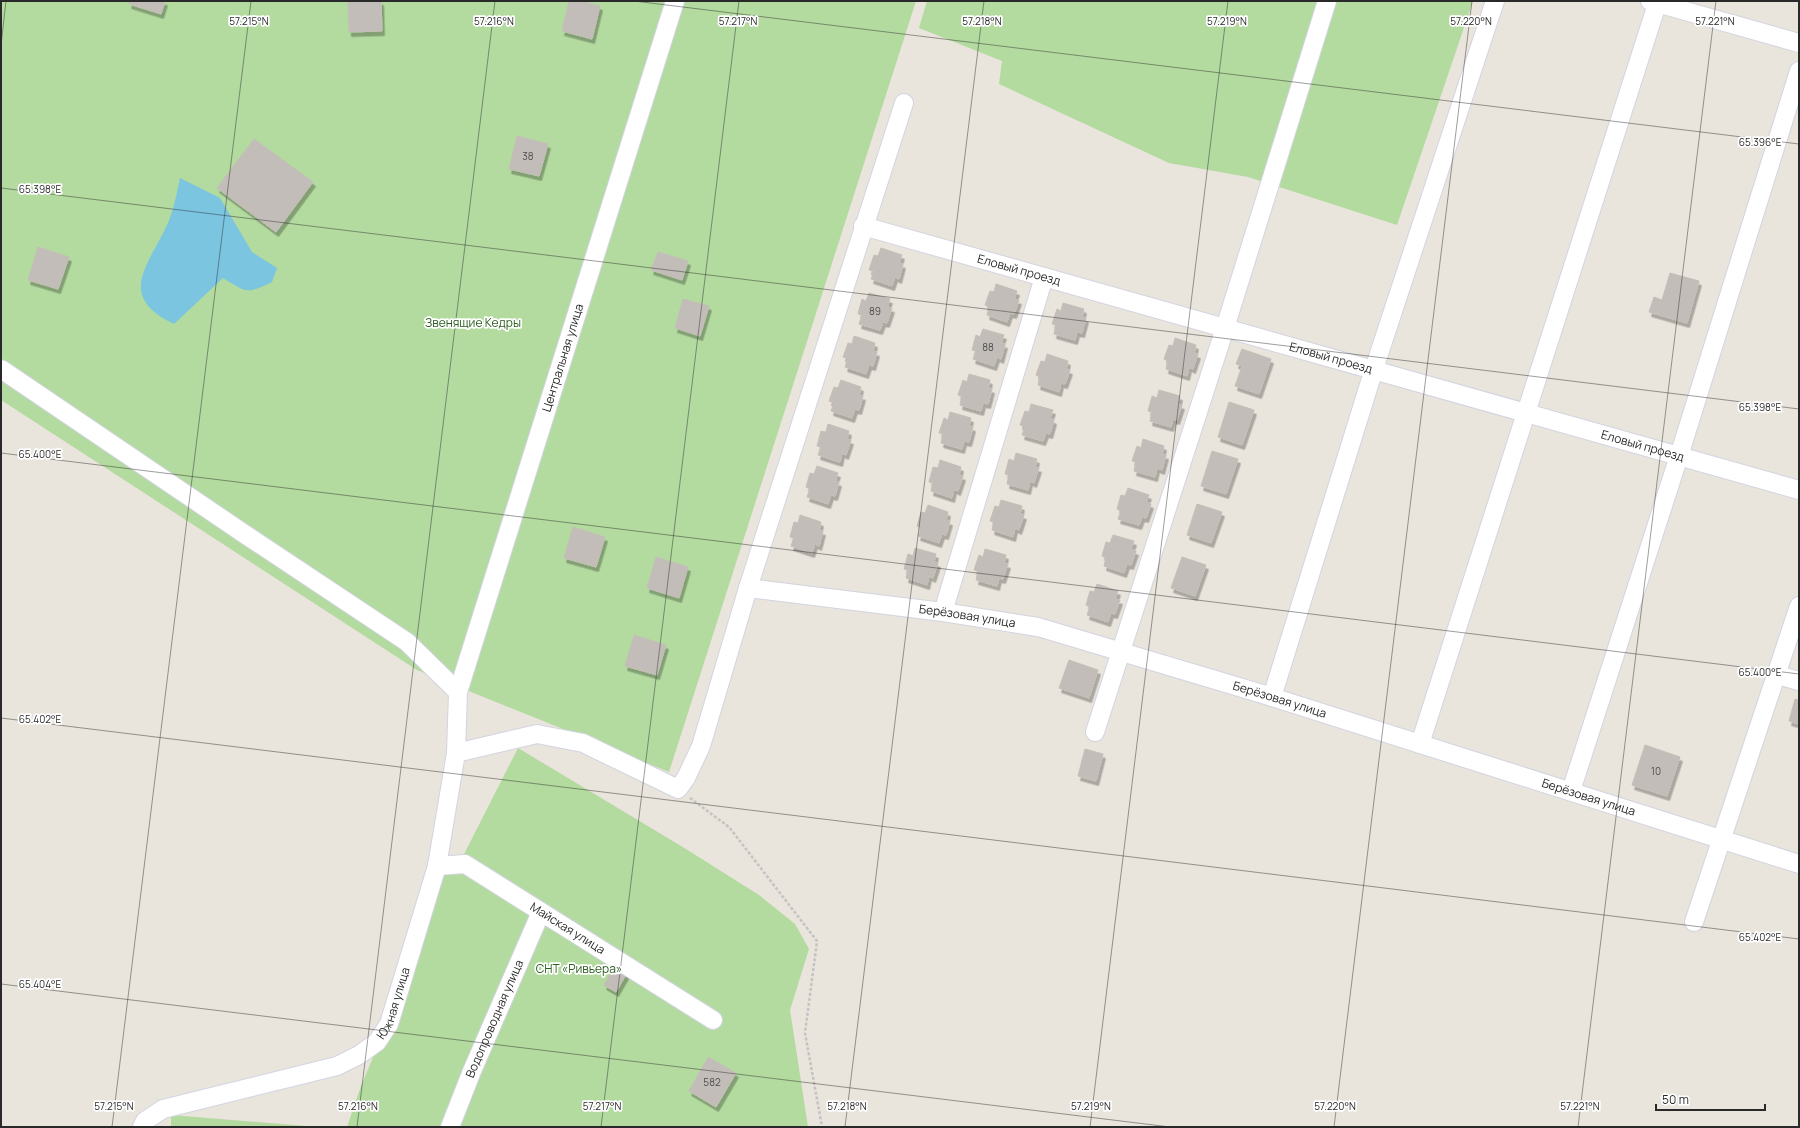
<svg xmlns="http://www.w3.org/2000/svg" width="1800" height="1128" viewBox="0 0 1800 1128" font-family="Manrope,sans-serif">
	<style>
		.green { fill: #b3da9f }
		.water { fill: #7bc5e0 }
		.building { fill: #c2bdb9; stroke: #c4bfb6; filter: url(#shadow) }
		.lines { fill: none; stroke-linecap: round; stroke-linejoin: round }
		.minor-casing { stroke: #d2d4e0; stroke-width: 20 }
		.path { stroke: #c3c3c3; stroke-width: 2.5; stroke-dasharray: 3 2; stroke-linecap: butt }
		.minor { stroke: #fff; stroke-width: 18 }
		.ticks { fill: none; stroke: #292929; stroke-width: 1; stroke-opacity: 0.45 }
		.labels { text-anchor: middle; stroke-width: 3.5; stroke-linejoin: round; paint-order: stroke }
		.number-label { font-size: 10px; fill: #4f4e4d }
		.street-label { font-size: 12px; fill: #292929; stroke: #fff }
		.park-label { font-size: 12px; fill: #2e5d22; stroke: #fff }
		.ticks-label { font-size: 10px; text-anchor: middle; fill: #292929; stroke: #fff; stroke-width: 3.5; stroke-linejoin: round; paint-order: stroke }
	</style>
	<defs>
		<filter id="shadow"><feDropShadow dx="2.5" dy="4.5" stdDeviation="0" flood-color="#0004"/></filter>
	</defs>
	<rect width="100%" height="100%" fill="#e9e4dc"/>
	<g class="green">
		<polygon points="1,1 916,1 669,772 417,670 1,400"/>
		<polygon points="927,1 1473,1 1397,225 1248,177 1169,163 999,84 1002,61 919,28"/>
		<polygon points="518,748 686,849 759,895 795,924 809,949 790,1010 808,1127 347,1127 361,1086 409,972 440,871 456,870"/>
		<polygon points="171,1115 318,1127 171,1127"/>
	</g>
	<path class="water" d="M180 178 220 198 252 252 277 268 272 282C246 295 246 292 223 278L174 324C115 296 149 265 168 223 174 209 177 192 180 178Z"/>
	<g class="building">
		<polygon points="130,1 165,1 161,14 129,4"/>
		<polygon points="348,1 381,1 382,31 349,32"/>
		<polygon points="569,1 581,1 600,6 592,39 562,31"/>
		<polygon points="517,136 548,144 539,176 509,169"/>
		<polygon points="254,139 313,182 276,232 217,188"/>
		<polygon points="38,247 69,257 58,289 28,280"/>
		<polygon points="881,248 902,255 899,263 903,264 899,279 895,277 892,286 871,279 874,271 869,270 874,255 878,256"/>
		<polygon points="658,252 688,261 682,280 651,270"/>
		<polygon points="1670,273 1699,281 1687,323 1649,312 1654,297 1662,300"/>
		<polygon points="996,284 1017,291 1014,299 1019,300 1014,314 1010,313 1007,322 987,315 989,307 985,305 990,291 994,292"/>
		<polygon points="869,293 890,299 887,307 892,308 887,323 883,322 880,330 859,324 862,315 858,314 862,299 866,301"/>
		<polygon points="683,299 709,306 700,336 675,328"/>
		<polygon points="1063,303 1084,309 1082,317 1086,318 1082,333 1077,332 1075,340 1054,334 1056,325 1052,324 1057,309 1061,311"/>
		<polygon points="983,329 1004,335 1001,343 1005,344 1001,359 997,357 994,366 973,359 976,351 972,350 976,335 980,337"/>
		<polygon points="854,336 875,343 873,351 877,352 873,366 869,365 866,374 845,367 848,359 843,357 848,343 852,344"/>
		<polygon points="1175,338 1196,345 1194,353 1198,354 1193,369 1189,367 1187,376 1166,369 1168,361 1164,359 1169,345 1173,346"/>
		<polygon points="1242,349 1271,359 1259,394 1235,386 1242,366 1236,364"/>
		<polygon points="1047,354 1068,361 1066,369 1070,370 1065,384 1061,383 1059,392 1038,385 1040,377 1036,375 1041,361 1045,362"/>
		<polygon points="969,374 990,380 988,388 992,389 988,404 983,403 981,411 960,405 962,396 958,395 963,380 967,382"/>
		<polygon points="841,380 861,387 859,395 863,396 859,410 855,409 852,418 831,411 834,403 829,401 834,387 838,388"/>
		<polygon points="1159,390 1180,396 1178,404 1182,405 1177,420 1173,419 1171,427 1150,421 1152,412 1148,411 1152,396 1157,398"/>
		<polygon points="1229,402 1254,410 1242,445 1218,437"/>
		<polygon points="1031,404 1053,410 1050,418 1054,420 1050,434 1046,433 1043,441 1022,435 1025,427 1020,425 1025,411 1029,412"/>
		<polygon points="950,412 971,418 969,426 973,427 969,442 964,441 962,449 941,443 943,434 939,433 944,418 948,420"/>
		<polygon points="828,424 849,431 847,439 851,440 846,455 842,453 840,462 818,455 821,447 817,446 821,431 826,432"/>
		<polygon points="1143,439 1164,446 1162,454 1166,455 1162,470 1157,468 1155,477 1134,471 1136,462 1132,461 1137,446 1141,448"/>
		<polygon points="1212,451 1238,459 1226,494 1201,486"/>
		<polygon points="1016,453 1037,459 1035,467 1039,468 1034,483 1030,481 1028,490 1007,484 1009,475 1005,474 1009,459 1014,461"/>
		<polygon points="940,460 961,467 959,475 963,476 958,491 954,489 952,498 931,491 933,483 929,482 933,467 938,468"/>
		<polygon points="817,466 838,473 835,481 839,482 835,496 831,495 828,504 807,497 810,489 806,487 810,473 814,474"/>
		<polygon points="1128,488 1149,495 1146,502 1151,504 1146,518 1142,517 1139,525 1118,519 1121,511 1117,509 1121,495 1125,496"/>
		<polygon points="1001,500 1022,506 1020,514 1024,515 1019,530 1015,528 1013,537 992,530 994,522 990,521 995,506 999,507"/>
		<polygon points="1197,504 1222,512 1211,543 1187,535"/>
		<polygon points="928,505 948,512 946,520 950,521 946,535 942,534 939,543 918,536 921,528 917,526 921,512 925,513"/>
		<polygon points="800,515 821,522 819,530 823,531 819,546 815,544 812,553 791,546 794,538 790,537 794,522 798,523"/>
		<polygon points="573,527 605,537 596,567 564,558"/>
		<polygon points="1113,535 1134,541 1131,549 1136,551 1131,565 1127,564 1124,573 1104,566 1106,558 1102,556 1106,542 1110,543"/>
		<polygon points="915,548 936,554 934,562 938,563 933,578 929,576 927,585 906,578 908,570 904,569 908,554 913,556"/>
		<polygon points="985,549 1006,555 1004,563 1008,564 1003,579 999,578 997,586 976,580 978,571 974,570 979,555 983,557"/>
		<polygon points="656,557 688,567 679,598 647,588"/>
		<polygon points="1182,557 1206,565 1195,596 1171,588"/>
		<polygon points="1097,584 1118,591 1115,599 1120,600 1115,614 1111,613 1108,622 1087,615 1090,607 1086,605 1090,591 1094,592"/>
		<polygon points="634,635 666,645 657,675 625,666"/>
		<polygon points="1069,660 1098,670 1089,698 1059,688"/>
		<polygon points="1795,699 1799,700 1799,724 1789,721"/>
		<polygon points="1645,745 1680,757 1667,796 1632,785"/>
		<polygon points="1085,749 1103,754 1096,781 1078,776"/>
		<polygon points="615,966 627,973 616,992 604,985"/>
		<polygon points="708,1057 736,1073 716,1107 689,1091"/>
	</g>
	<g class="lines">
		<g class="minor-casing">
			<g id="minor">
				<polyline points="1650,1 1799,43"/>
				<path id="s1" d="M863 226 1799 490"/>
				<polyline points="1,369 243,533 407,642 458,692"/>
				<path id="s2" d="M748 588 943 612 1038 627 1272 697 1799 864"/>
				<polyline points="943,612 1044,277"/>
				<polyline points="1777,675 1799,681"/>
				<polyline points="1272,697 1374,369 1495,1"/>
				<polyline points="1095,732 1225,328 1327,1"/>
				<polyline points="1420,744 1658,1"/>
				<polyline points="456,753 537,734 583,743 678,789 686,778 701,746 748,588 904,103"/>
				<polyline points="1571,791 1679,456 1799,71"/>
				<path id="s3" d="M437 866 465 864 713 1020"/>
				<polyline points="1694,922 1799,606"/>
				<path id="s4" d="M142 1127 145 1121 163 1109 337 1066 359 1055 377 1042 389 1024 437 866 456 753 458 692 675 1"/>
				<path id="s5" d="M450 1127 472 1071 541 912"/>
			</g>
		</g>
		<polyline class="path" points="690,798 729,827 817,941 805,1033 822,1127"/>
		<use href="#minor" class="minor"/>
	</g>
	<path class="ticks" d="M634 1 1799 144M1 45 6 1M1 188 1799 409M1 453 1799 674M1 718 1799 939M1 984 1170 1127M112 1127 251 1M357 1127 495 1M601 1127 739 1M845 1127 984 1M1090 1127 1228 1M1334 1127 1472 1M1578 1127 1716 1"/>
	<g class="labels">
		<g class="number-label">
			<text x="528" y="160">38</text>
			<text x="875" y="315">89</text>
			<text x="988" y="351">88</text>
			<text x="1656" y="775">10</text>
			<text x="712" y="1086">582</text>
		</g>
		<g class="street-label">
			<text dy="4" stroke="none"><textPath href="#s1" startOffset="162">Еловый проезд</textPath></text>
			<text dy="4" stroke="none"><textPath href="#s4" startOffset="967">Центральная улица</textPath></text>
			<text dy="4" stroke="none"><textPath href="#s1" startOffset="486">Еловый проезд</textPath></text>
			<text dy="4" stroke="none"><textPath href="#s1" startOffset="810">Еловый проезд</textPath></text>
			<text dy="4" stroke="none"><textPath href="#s2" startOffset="221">Берёзовая улица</textPath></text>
			<text dy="4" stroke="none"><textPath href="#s2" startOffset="545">Берёзовая улица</textPath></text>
			<text dy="4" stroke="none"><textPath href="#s2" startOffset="869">Берёзовая улица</textPath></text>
			<text dy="4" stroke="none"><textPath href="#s3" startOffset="149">Майская улица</textPath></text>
			<text dy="4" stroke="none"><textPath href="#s4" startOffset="297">Южная улица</textPath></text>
			<text dy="4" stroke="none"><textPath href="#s5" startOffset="117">Водопроводная улица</textPath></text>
		</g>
		<g class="park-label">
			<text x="473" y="327">Звенящие Кедры</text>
			<text x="579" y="973">СНТ «Ривьера»</text>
		</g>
	</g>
	<g class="ticks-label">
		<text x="249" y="25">57.215°N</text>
		<text x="494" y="25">57.216°N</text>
		<text x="738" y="25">57.217°N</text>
		<text x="982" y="25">57.218°N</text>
		<text x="1227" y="25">57.219°N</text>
		<text x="1471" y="25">57.220°N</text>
		<text x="1715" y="25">57.221°N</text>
		<text x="1760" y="146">65.396°E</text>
		<text x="40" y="193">65.398°E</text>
		<text x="1760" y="411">65.398°E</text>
		<text x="40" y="458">65.400°E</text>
		<text x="1760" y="676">65.400°E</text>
		<text x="40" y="723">65.402°E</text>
		<text x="1760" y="941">65.402°E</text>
		<text x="40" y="988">65.404°E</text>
		<text x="114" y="1110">57.215°N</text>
		<text x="358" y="1110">57.216°N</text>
		<text x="602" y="1110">57.217°N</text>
		<text x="847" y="1110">57.218°N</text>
		<text x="1091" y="1110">57.219°N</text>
		<text x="1335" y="1110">57.220°N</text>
		<text x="1580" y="1110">57.221°N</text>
	</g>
	<rect width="1800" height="1128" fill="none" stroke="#292929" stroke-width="4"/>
	<path d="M1656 1104v6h109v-6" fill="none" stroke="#292929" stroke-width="2"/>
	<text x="1662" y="1104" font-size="12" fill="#292929" stroke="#ffffff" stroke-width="3" paint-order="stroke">50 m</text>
</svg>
